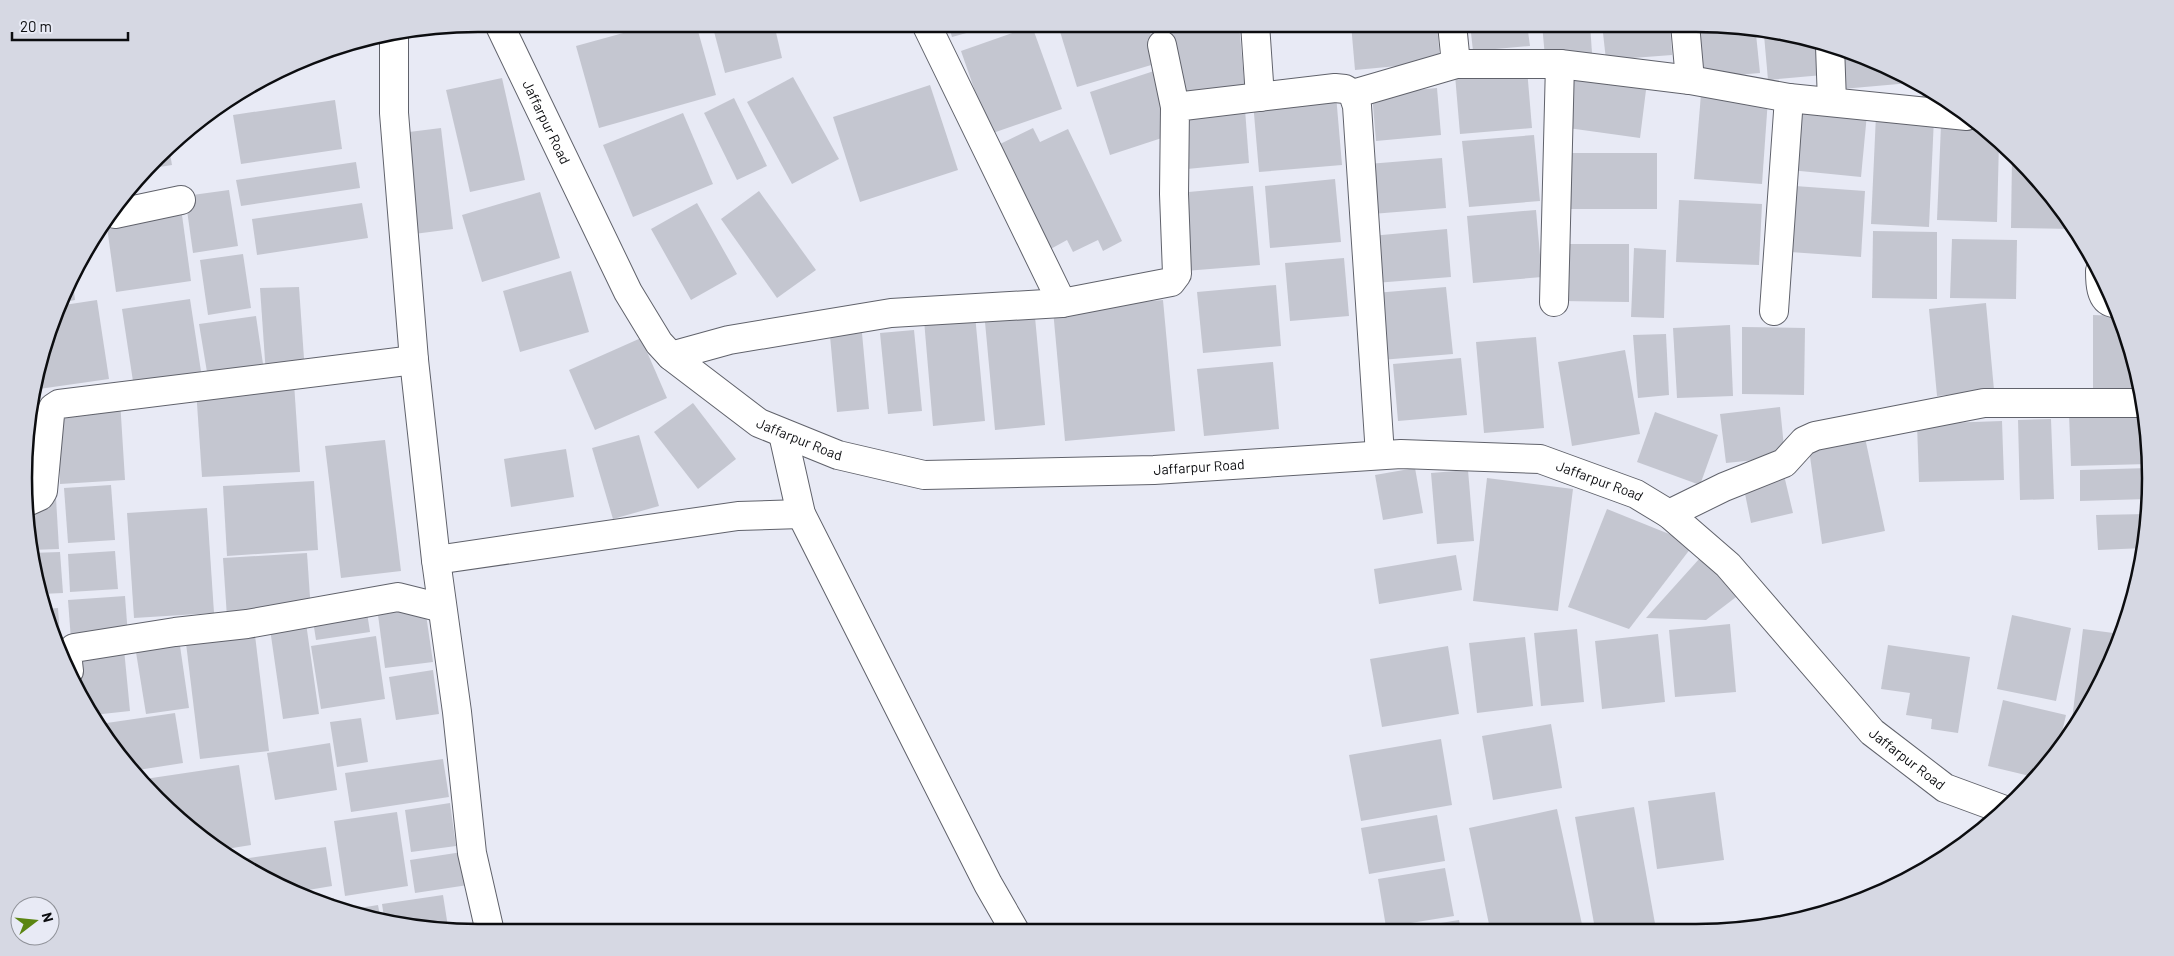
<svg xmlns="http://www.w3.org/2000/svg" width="2174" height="956" viewBox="0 0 2174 956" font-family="Barlow,sans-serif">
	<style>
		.building { fill: #c4c6d0 }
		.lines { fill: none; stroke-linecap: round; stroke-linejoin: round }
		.minor-casing { stroke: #60626b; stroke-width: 30 }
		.minor { stroke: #fff; stroke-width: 28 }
		.labels { text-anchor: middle; stroke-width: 4; stroke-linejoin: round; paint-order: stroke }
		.street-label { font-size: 14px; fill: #0c0d10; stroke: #e8eaf5 }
		.rim { fill: none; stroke: #0c0d10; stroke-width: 2.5 }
	</style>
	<rect width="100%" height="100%" fill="#e8eaf5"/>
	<g class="building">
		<polygon points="656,24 696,24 716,95 599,128 576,46"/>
		<polygon points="712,24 774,24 782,58 725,73"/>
		<polygon points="948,24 999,24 952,37"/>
		<polygon points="1065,24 1148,24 1158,63 1077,87 1058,25"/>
		<polygon points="1239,24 1245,92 1176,99 1170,30"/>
		<polygon points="1351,24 1437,24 1440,62 1355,70"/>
		<polygon points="1470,24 1527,24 1530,46 1473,51"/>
		<polygon points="1542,24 1590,24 1592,53 1545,57"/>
		<polygon points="1602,24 1670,24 1672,55 1606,60"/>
		<polygon points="1695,24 1756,34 1760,73 1700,78"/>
		<polygon points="1032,26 1062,109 990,134 961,51"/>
		<polygon points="1764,35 1821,44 1823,75 1768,80"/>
		<polygon points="1842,48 1910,79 1910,83 1842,89"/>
		<polygon points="1527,69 1532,128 1460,134 1455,75"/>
		<polygon points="1154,71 1174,134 1110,155 1090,92"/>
		<polygon points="1575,72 1647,82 1640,138 1568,128"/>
		<polygon points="793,77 839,159 792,184 747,102"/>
		<polygon points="502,78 525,180 470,192 446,90"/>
		<polygon points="1921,84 1923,85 1946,101 1923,103"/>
		<polygon points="930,85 958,170 860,202 833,117"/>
		<polygon points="1437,88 1441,135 1376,141 1372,94"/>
		<polygon points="1701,94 1768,99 1762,184 1694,179"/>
		<polygon points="1336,95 1342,165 1259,172 1253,102"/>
		<polygon points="734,98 767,166 737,180 704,113"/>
		<polygon points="335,100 342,149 241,164 233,115"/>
		<polygon points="1796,107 1867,114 1861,177 1790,170"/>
		<polygon points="1245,109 1249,163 1187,169 1181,115"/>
		<polygon points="683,113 713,184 633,217 603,145"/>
		<polygon points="1876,115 1934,118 1929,227 1871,224"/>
		<polygon points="1941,125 1981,126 1999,141 1997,222 1937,220"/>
		<polygon points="441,128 453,229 414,234 401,133"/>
		<polygon points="1033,128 1040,142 1068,129 1122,241 1103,251 1098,240 1073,252 1067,240 1047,251 996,146"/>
		<polygon points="1534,135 1540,201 1469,207 1462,141"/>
		<polygon points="169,148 172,165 153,168"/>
		<rect x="1562" y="153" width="95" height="56"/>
		<polygon points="2012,157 2015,157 2057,202 2074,229 2011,228"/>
		<polygon points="1442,158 1446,208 1372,214 1368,164"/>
		<polygon points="356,162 360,188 241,206 236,180"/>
		<polygon points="1335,179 1341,242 1270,248 1265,186"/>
		<polygon points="1253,186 1260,265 1185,271 1178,193"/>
		<polygon points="1795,186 1865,191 1861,257 1790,252"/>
		<polygon points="229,190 238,246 193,253 185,196"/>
		<polygon points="759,191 816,270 777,298 721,219"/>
		<polygon points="540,192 560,258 482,282 462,215"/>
		<polygon points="1679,200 1762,204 1759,265 1676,262"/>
		<polygon points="362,203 368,238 257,255 252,219"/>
		<polygon points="697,203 737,274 691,300 651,229"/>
		<polygon points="1536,210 1542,277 1473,283 1467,216"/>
		<polygon points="182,215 191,281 116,292 107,227"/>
		<polygon points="1447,229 1451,277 1375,283 1371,236"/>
		<polygon points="1873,231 1937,232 1937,299 1872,298"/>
		<polygon points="1952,239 2017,240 2016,299 1950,298"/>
		<polygon points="1561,244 1629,244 1629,302 1561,301"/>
		<polygon points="1634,248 1666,250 1664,318 1631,317"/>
		<polygon points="243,254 251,308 208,315 200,260"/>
		<polygon points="1344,258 1349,316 1290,321 1285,263"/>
		<polygon points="571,271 589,332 520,352 503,291"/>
		<polygon points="73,283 75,300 65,302"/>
		<polygon points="1276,285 1281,346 1203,353 1197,292"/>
		<polygon points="299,287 305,373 266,375 260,288"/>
		<polygon points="1446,287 1453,354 1381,360 1375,293"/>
		<polygon points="190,299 202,378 134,388 122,309"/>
		<polygon points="97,300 109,379 32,390 64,305"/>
		<polygon points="1163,300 1175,431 1065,441 1053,310"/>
		<polygon points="1986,303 1994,390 1937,396 1929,309"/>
		<polygon points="975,315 985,421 933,426 924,320"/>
		<polygon points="2093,315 2118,316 2135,361 2140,392 2093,392"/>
		<polygon points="256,316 263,364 207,372 199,324"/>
		<polygon points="1035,317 1045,425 995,430 985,322"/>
		<polygon points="1730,325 1733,396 1677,398 1673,328"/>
		<polygon points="1742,327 1805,328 1804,395 1742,394"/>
		<polygon points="914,330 922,411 888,414 880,333"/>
		<polygon points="862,333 869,409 837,412 830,336"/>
		<polygon points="1666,334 1669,395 1638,398 1633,335"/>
		<polygon points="1536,337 1544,428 1484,433 1476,342"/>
		<polygon points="641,338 667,398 595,430 569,370"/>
		<polygon points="1625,350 1640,434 1572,446 1558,362"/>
		<polygon points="1461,358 1467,415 1398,421 1393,364"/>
		<polygon points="1273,362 1279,429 1204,436 1197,369"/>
		<polygon points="294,383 300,472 202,477 196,389"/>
		<polygon points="120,400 125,480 60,484 60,407"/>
		<polygon points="693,403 736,459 698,489 654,432"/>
		<polygon points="1780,407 1785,457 1726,463 1720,414"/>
		<polygon points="1655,412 1718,435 1700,485 1637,462"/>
		<polygon points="2143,412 2149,449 2149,464 2071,466 2069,414"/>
		<polygon points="2051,419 2054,499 2020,500 2018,420"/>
		<polygon points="2002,421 2004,480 1919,482 1917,424"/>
		<polygon points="1864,433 1885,531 1822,544 1809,449"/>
		<polygon points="639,435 659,506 613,519 592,448"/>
		<polygon points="385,440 401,571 341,578 325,446"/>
		<polygon points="566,449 574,497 511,507 504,459"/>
		<polygon points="1415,468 1423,513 1383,520 1375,475"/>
		<polygon points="2149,468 2148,499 2080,501 2080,470"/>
		<polygon points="1468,470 1474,541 1437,544 1431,473"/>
		<polygon points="1783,471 1793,513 1751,523 1743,484"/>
		<polygon points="1487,478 1573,489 1558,611 1473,601"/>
		<polygon points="314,481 318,550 227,556 223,486"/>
		<polygon points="111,485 115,540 68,543 64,488"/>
		<polygon points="56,498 59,549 31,550 28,538 29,506"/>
		<polygon points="207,508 214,613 134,618 127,513"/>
		<polygon points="1607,509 1694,544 1629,629 1568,607"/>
		<polygon points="2147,514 2144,548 2098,550 2096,515"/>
		<polygon points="115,551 118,589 70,592 68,554"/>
		<polygon points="60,552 63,593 41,594 31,553"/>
		<polygon points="307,553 311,612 227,617 223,558"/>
		<polygon points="1456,555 1462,590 1379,604 1374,569"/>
		<polygon points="1700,558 1740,594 1706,620 1646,618"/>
		<polygon points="125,596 128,636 71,640 68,600"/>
		<polygon points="366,606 370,632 316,640 312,614"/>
		<polygon points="58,608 61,653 48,624 44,609"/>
		<polygon points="425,608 433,662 385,668 378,615"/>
		<polygon points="2012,615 2071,628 2056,701 1997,689"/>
		<polygon points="305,616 319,714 283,719 269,622"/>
		<polygon points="1730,624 1736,692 1675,697 1669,630"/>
		<polygon points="254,627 269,751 200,759 185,635"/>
		<polygon points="1577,629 1584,702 1541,706 1534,633"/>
		<polygon points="2083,629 2121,634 2071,728"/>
		<polygon points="1658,634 1665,702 1602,709 1595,641"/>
		<polygon points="376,636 385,699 321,709 311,646"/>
		<polygon points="1525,637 1533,706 1477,713 1469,643"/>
		<polygon points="179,639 189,708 146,714 135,646"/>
		<polygon points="1888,645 1970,657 1958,733 1931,729 1932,719 1906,715 1910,693 1881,689"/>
		<polygon points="1448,646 1459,714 1382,727 1370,659"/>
		<polygon points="124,649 130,711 93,715 84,705 76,686 73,653"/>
		<polygon points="433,670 439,714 396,720 389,677"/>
		<polygon points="2003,700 2066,715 2057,754 2034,777 1988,766"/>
		<polygon points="175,713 183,763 138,770 100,724"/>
		<polygon points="361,718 368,762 337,767 330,722"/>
		<polygon points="1551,724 1562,788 1493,800 1482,736"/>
		<polygon points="1441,739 1452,805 1361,821 1349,755"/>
		<polygon points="330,743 337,790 275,800 267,753"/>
		<polygon points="443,759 449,797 351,812 345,773"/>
		<polygon points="239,765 251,845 220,850 179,820 145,779"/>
		<polygon points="1715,792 1724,860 1657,869 1648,801"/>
		<polygon points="450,803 456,846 411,852 405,810"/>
		<polygon points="1634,807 1656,929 1595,929 1575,817"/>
		<polygon points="1557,809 1583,929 1490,929 1469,828"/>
		<polygon points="397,812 408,886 345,896 334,821"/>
		<polygon points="1437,815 1445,861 1369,874 1361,828"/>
		<polygon points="326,847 332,886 296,892 251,872 235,860"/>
		<polygon points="462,852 468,885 415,893 410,860"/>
		<polygon points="1445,868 1454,916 1386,927 1378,879"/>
		<polygon points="443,895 448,927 384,917 382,904"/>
		<polygon points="334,898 336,909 315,900"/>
		<polygon points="378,905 380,916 347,911 347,910"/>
		<polygon points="1459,920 1461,929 1410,929 1410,928"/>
	</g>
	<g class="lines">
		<g class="minor-casing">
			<g id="minor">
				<path id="s1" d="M499 24 628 292 659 343 671 356 759 423 838 455 924 475 1154 470 1401 454 1540 459 1636 494 1669 514 1728 565 1872 732 1945 788 2002 809"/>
				<polyline points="926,24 1062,303"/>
				<polyline points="1255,24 1260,97"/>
				<polyline points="1452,24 1456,64 1560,64 1690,80 1789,98 1967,116"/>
				<polyline points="1685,24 1690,80"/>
				<polyline points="394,38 394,113 414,360 436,560 457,712 472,853 490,932"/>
				<polyline points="1162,45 1175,107"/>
				<polyline points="1830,46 1832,102"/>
				<polyline points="1353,94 1456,64"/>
				<polyline points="115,214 181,200"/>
				<path d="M2100 271C2100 282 2100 300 2113 303"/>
				<polyline points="1554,302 1560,64"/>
				<polyline points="1774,311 1789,98"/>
				<polyline points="671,356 729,340 891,313 1062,303 1171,282 1177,274 1174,194 1175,107 1335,88 1345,89 1353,94 1357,106 1380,455"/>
				<polyline points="783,434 801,514 988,884 1015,931"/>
				<polyline points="29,501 40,496 43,491 50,415 53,408 59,404 414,360"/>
				<polyline points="1669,514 1724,487 1784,463 1804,441 1815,436 1984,403 2142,403"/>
				<polyline points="436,560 738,516 801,514"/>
				<path d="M69 671C68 662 66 654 74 648L175 632 247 624 398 597 442 608"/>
			</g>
		</g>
		<use href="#minor" class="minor"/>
	</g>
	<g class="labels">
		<g class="street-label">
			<text dy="5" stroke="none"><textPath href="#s1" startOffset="109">Jaffarpur Road</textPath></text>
			<text dy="5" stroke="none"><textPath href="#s1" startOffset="529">Jaffarpur Road</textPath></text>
			<text dy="5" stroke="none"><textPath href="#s1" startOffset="934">Jaffarpur Road</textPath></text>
			<text dy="5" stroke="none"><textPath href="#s1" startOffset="1339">Jaffarpur Road</textPath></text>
			<text dy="5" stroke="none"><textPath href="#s1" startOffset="1759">Jaffarpur Road</textPath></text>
		</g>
	</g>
	<path d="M0 0H2174V956H0ZM478 32H1696A446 446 0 0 1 2142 478V478A446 446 0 0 1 1696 924H478A446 446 0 0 1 32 478V478A446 446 0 0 1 478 32Z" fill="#d6d8e3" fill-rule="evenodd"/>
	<path class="rim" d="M478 32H1696A446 446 0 0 1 2142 478V478A446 446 0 0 1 1696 924H478A446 446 0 0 1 32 478V478A446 446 0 0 1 478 32Z"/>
	<g transform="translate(35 921) rotate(74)"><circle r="24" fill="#e8eaf5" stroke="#909299"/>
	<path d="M0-4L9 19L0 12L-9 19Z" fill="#5b8511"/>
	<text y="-8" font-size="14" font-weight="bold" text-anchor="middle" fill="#0c0d10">N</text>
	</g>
	<path d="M12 32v8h116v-8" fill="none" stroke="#0c0d10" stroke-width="2.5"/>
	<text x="20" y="32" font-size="15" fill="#0c0d10" stroke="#e8eaf5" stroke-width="4" paint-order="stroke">20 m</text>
</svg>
